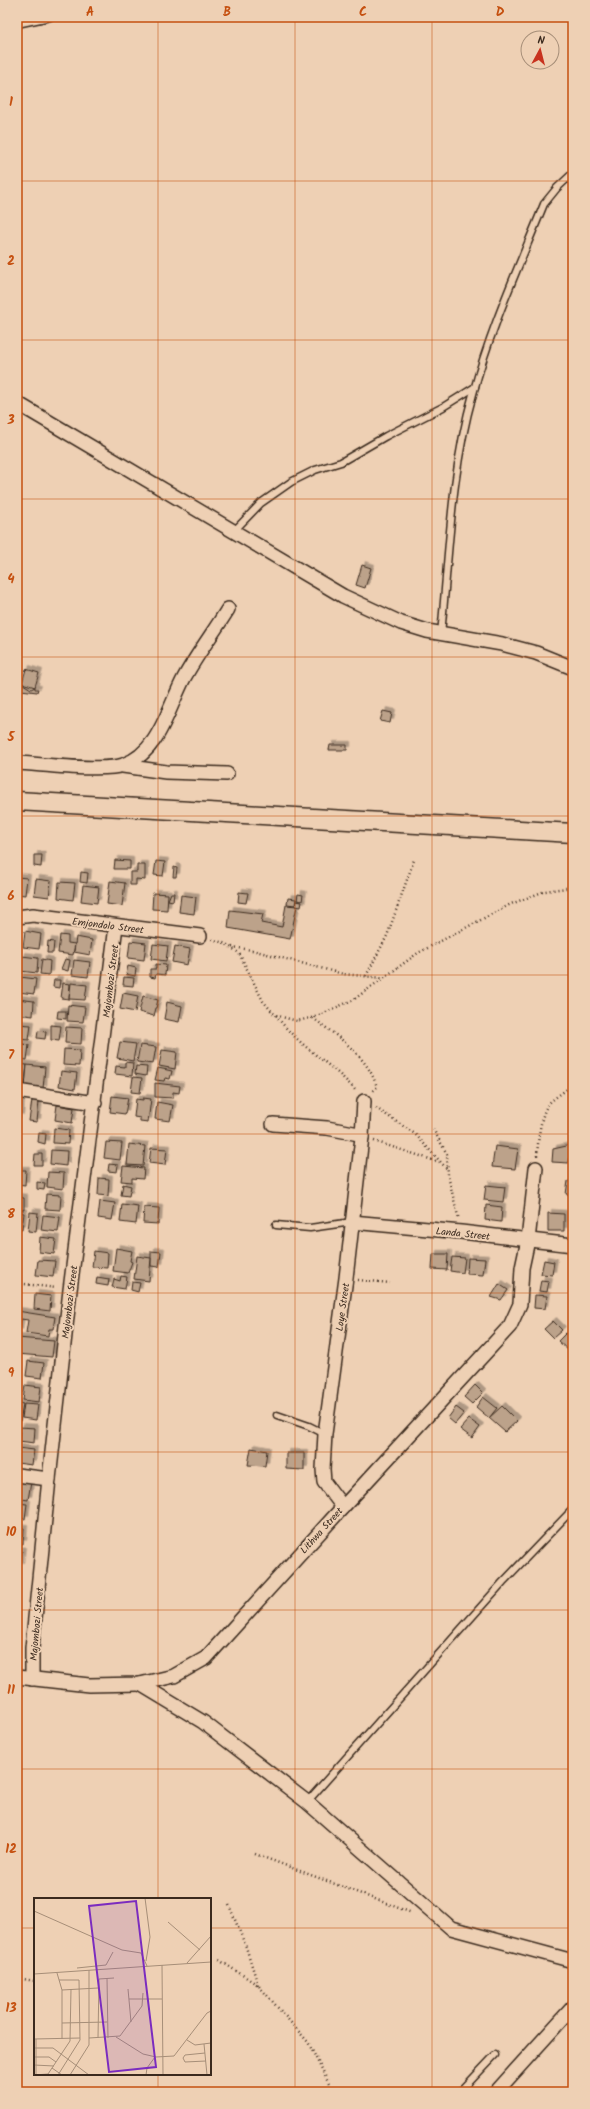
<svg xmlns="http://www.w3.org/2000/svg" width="590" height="2109" viewBox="0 0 590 2109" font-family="Kalam,sans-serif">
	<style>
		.building { fill: #bca28a; stroke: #3b2a1e; filter: url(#shadow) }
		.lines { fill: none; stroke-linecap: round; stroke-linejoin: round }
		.service-casing { stroke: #3b2a1e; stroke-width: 9 }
		.minor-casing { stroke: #3b2a1e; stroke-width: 16 }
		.secondary-casing { stroke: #3b2a1e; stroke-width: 21 }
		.path { stroke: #3b2a1e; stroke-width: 2.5; stroke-dasharray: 1 3; stroke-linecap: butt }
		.service { stroke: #eed0b4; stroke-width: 6 }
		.minor { stroke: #eed0b4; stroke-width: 13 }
		.secondary { stroke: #eed0b4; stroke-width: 18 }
		.grid { fill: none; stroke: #c55010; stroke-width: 1; stroke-opacity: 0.55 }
		.labels { text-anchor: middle; stroke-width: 4; stroke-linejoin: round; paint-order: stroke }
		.street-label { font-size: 10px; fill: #3b2a1e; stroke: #eed0b4 }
		.inset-road { fill: none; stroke: #a68e78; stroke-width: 1 }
		.view { fill: #7b2cbf; fill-opacity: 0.15; stroke: #7b2cbf; stroke-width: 2 }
		.inset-edge { fill: none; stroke: #3b2a1e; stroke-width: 2 }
		.neatline { fill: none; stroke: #c55010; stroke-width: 1.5 }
		.grid-label { font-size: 13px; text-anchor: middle; font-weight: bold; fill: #c55010 }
	</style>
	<defs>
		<filter id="shadow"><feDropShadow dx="3.5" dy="-3.5" stdDeviation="0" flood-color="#0004"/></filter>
	</defs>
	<rect width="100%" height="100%" fill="#eed0b4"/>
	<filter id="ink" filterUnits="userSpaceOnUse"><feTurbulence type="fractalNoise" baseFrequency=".025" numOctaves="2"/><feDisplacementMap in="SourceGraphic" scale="8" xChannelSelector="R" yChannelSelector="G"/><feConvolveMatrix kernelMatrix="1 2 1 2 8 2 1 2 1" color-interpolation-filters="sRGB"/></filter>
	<g filter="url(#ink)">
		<g class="building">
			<polygon points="362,565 371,568 365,588 356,585"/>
			<polygon points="26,669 39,673 35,687 22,683"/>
			<polygon points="23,684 31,689 35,687 35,689 38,689 37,692 21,690"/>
			<polygon points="383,711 392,713 390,723 380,721"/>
			<polygon points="330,745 347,745 347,750 329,750"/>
			<polygon points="34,855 42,855 41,867 34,866"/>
			<polygon points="115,860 130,861 130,869 114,869"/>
			<polygon points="156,861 165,862 163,876 154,875"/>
			<polygon points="137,865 145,865 145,880 136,879 136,885 130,885 130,872 137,872"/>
			<polygon points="174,867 177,868 176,877 173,877"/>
			<polygon points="81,872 88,873 87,883 80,882"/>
			<polygon points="17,877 27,878 25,895 17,894"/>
			<polygon points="36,879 51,881 49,897 34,895"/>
			<polygon points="110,881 125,883 122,906 107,904"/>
			<polygon points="59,882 75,883 73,900 58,898"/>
			<polygon points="83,885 99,887 97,903 81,901"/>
			<polygon points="239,892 248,893 246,903 238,902"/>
			<polygon points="153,893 168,894 167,910 152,909"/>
			<polygon points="171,893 174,893 173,901 168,900"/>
			<polygon points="298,894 303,895 302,901 297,900"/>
			<polygon points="181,895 196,897 194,914 179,912"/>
			<polygon points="288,898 296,899 295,905 287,904"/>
			<polygon points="296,901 302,902 301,907 295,906"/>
			<polygon points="286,905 297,906 290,939 228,928 230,910 263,914 261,923 282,927"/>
			<polygon points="25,931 41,934 39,949 23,947"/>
			<polygon points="60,935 68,936 68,943 75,944 73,955 58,953"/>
			<polygon points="76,937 92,940 90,955 74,952"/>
			<polygon points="48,941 54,942 53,953 47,953"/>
			<polygon points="130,941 146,943 144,960 128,958"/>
			<polygon points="153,944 168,946 166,961 151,959"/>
			<polygon points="175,946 190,949 187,965 172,962"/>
			<polygon points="22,956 38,958 37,973 20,971"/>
			<polygon points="42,959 50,961 49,975 40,974"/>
			<polygon points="65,959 70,960 68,971 61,969"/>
			<polygon points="74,960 90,962 88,977 72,975"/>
			<polygon points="156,964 166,965 165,975 156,974 155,978 150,977 150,969 156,969"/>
			<polygon points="128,966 136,968 135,976 126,974"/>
			<polygon points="20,977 36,979 34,994 18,992"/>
			<polygon points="124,977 134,978 133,986 123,985"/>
			<polygon points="54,980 60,980 59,988 53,987"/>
			<polygon points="63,983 70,984 69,999 61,998"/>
			<polygon points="71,983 87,985 85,1000 69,999"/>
			<polygon points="123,993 138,996 135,1012 120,1009"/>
			<polygon points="143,996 158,1000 154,1016 139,1012"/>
			<polygon points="17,999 34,1001 33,1016 17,1014"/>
			<polygon points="167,1002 182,1006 179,1022 164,1019"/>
			<polygon points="68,1005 85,1007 83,1022 67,1021"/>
			<polygon points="58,1011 66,1011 66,1019 57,1018"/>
			<polygon points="17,1024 31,1025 29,1040 17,1039"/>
			<polygon points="51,1025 61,1026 59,1041 51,1040"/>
			<polygon points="66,1027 82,1028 81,1044 65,1043"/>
			<polygon points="38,1031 46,1032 45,1039 37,1038"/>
			<polygon points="120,1042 136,1044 133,1061 117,1058"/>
			<polygon points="17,1043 29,1045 27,1060 17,1059"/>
			<polygon points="140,1045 156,1047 153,1064 137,1062"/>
			<polygon points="64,1049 80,1050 79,1066 63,1065"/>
			<polygon points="162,1050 177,1052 175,1069 159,1066"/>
			<polygon points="125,1062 133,1063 132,1076 115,1074 116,1066 125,1067"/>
			<polygon points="17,1064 27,1065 24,1088 17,1087"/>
			<polygon points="27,1065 45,1067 43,1089 25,1087"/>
			<polygon points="136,1066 147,1067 146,1076 135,1074"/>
			<polygon points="158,1068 172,1071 170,1079 165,1078 164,1081 155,1080"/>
			<polygon points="61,1071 77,1073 75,1089 59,1086"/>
			<polygon points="133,1077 142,1078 140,1093 131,1092"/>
			<polygon points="155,1083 180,1086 179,1093 173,1092 173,1098 155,1097"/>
			<polygon points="112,1096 128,1098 125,1114 110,1112"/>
			<polygon points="143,1098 151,1099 148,1122 140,1121 140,1118 134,1117 136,1099 143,1100"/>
			<polygon points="32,1100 39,1101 37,1122 29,1121"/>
			<polygon points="17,1102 21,1102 20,1118 17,1117"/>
			<polygon points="157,1102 173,1105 170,1121 155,1119"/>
			<polygon points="57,1105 74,1108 72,1123 55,1120"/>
			<polygon points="54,1128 69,1130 68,1144 53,1143"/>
			<polygon points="39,1133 46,1134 45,1144 38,1142"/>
			<polygon points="106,1142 122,1143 120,1160 104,1158"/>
			<polygon points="129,1144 145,1146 143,1166 127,1165"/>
			<polygon points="571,1145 569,1163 552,1162 553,1149"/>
			<polygon points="495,1146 518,1149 515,1169 492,1167"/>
			<polygon points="151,1148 167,1149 165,1165 149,1163"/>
			<polygon points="51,1150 67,1151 66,1166 50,1164"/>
			<polygon points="35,1154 42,1154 42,1165 34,1165"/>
			<polygon points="109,1164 118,1165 117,1172 108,1171"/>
			<polygon points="123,1166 144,1168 143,1179 132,1178 132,1182 121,1181"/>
			<polygon points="17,1170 26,1170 25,1185 17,1184"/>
			<polygon points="48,1172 64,1173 63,1189 47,1187"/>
			<polygon points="99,1178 109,1179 108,1196 98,1195"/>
			<polygon points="568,1181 573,1182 573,1195 566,1194"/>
			<polygon points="37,1182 45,1183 44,1190 37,1189"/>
			<polygon points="123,1184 131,1186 129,1196 121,1195"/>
			<polygon points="486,1185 505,1187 503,1202 484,1200"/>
			<polygon points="46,1194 61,1195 60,1210 45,1209"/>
			<polygon points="17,1197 24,1198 24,1210 17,1209"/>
			<polygon points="100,1201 115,1203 112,1220 98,1218"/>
			<polygon points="122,1204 138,1206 136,1224 120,1222"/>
			<polygon points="486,1205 502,1207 501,1222 485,1220"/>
			<polygon points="144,1207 159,1208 158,1224 143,1223"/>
			<polygon points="17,1212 24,1213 22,1229 17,1228"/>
			<polygon points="30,1212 38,1213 36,1232 28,1231"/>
			<polygon points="548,1213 564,1214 564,1231 548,1231"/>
			<polygon points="43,1215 60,1217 58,1232 41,1230"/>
			<polygon points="40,1237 56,1239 54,1254 39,1252"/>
			<polygon points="116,1248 132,1251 130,1261 132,1262 128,1273 113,1271"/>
			<polygon points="94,1251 108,1253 107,1268 92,1267"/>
			<polygon points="151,1251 161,1252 159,1267 151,1266"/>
			<polygon points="433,1254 448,1254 447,1270 432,1269"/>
			<polygon points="137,1256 151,1258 149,1281 134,1279"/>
			<polygon points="452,1257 465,1258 463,1273 450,1271"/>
			<polygon points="468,1258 485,1259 483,1275 467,1274"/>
			<polygon points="38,1260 55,1261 53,1277 36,1275"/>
			<polygon points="544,1260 554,1262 552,1275 541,1274"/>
			<polygon points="121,1276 127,1277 125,1289 112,1287 114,1279 120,1281"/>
			<polygon points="97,1277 109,1279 108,1286 96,1284"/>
			<polygon points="541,1280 549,1281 547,1292 539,1291"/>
			<polygon points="132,1282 140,1283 138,1292 131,1290"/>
			<polygon points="499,1284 508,1290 501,1300 491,1297"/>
			<polygon points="35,1294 51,1296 50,1311 34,1309"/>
			<polygon points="535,1295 547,1296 545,1309 534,1308"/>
			<polygon points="17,1311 55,1317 53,1329 49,1329 48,1336 26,1333 28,1320 21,1319 19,1333 17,1332"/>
			<polygon points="553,1321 562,1330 553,1338 544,1329"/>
			<polygon points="566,1333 573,1340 573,1346 569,1351 558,1341"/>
			<polygon points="17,1338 54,1341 52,1357 17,1354"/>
			<polygon points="28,1361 44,1363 42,1378 26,1376"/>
			<polygon points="25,1385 41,1387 39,1402 23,1400"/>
			<polygon points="475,1385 483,1393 472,1404 464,1397"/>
			<polygon points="483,1397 497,1408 489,1418 476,1407"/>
			<polygon points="17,1403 23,1404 20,1422 17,1421"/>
			<polygon points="24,1404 38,1405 36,1420 22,1418"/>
			<polygon points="502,1406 517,1421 505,1432 489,1418"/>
			<polygon points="456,1407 464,1413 455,1424 448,1418"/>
			<polygon points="469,1419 480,1427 472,1438 460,1429"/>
			<polygon points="20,1427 35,1428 34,1443 19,1441"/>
			<polygon points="18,1448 34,1450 32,1465 17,1463"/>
			<polygon points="251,1448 267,1451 265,1466 248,1465"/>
			<polygon points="286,1453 304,1453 304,1470 286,1469"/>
			<polygon points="17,1480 31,1482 28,1500 17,1498"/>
			<polygon points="17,1503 27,1504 25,1519 17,1518"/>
			<polygon points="17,1528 24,1528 23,1544 17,1543"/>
			<polygon points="17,1550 22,1551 20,1566 17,1566"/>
		</g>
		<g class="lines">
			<g class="service-casing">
				<g id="service">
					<polyline points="17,24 50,17"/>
					<polyline points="234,531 261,503 291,482 315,470 341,462 386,436 443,407 475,387"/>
					<path d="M441 634C449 554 451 471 473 394 490 329 519 266 544 204L557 188 573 173"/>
					<polyline points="276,1225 310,1228 352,1222"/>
					<polyline points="277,1415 309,1426 325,1434"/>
					<polyline points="307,1802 503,1582 573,1509"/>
					<polyline points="460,2092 495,2055"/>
				</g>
			</g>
			<g class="minor-casing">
				<g id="minor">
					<polyline points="17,403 343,596 401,623 427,631 502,644 536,653 573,668"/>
					<path d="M17 763C40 764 104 772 123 765 159 753 168 708 184 678 197 654 214 632 228 609"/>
					<polyline points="123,766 166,772 227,774"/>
					<polyline points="17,917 33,915 200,936"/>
					<polyline points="17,1091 95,1103"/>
					<polyline points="273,1124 327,1128 359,1134 362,1137"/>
					<polyline points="352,1222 461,1232 573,1245"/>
					<polyline points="17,1475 49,1479"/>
					<polyline points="343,1507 324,1482 323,1469 325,1434 346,1278 362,1137 364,1101"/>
					<polyline points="17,1677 89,1685 140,1684 174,1676 206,1658 343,1507 510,1326 520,1304 522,1268 528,1240 536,1168"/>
					<polyline points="32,1679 32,1648 49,1479 70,1290 116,926"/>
					<polyline points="140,1684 203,1722 307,1802 451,1928 573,1961"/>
					<polyline points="496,2092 573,2007"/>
				</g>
			</g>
			<g class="secondary-casing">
				<polyline id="secondary" points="17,801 573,833"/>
			</g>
			<g class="path">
				<polyline points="212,939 226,944 239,953 263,1001 275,1015 297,1021 315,1017 353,1000 418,953 511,904 545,891 573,887"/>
				<polyline points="232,947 252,950 343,974 383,978"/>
				<polyline points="366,976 387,936 414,860"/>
				<path d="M276 1015C297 1046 332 1063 356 1091"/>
				<path d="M313 1018C338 1037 367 1055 377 1087L373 1091"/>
				<polyline points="376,1108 415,1134 447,1169"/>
				<polyline points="433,1129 447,1154 448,1176 459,1220"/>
				<polyline points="374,1141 439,1162"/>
				<path d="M537 1156C538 1142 540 1118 547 1106 551 1099 567 1091 573 1083"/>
				<polyline points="358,1280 390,1283"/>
				<polyline points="17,1283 56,1288"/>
				<polyline points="255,1854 412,1913"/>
				<polyline points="229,1905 246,1947 258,1985"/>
				<polyline points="219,1960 258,1985 308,2042 333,2092"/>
				<polyline points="17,1978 35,1981"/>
			</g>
			<use href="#service" class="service"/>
			<use href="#minor" class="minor"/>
			<use href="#secondary" class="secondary"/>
		</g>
	</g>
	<path class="grid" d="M158 17V1899M295 17V2092M432 17V2092M17 181H573M17 340H573M17 499H573M17 657H573M17 816H573M17 975H573M17 1134H573M17 1293H573M17 1452H573M17 1610H573M17 1769H573M17 1928H35M210 1928H573M158 2074V2092"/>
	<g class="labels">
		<g class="street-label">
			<text transform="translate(108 925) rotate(7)" y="4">Emjondolo Street</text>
			<text transform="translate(110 981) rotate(-83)" y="4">Majombozi Street</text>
			<text transform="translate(463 1233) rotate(6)" y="4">Landa Street</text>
			<text transform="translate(69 1302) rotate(-83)" y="4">Majombozi Street</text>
			<text transform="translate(342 1307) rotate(-82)" y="4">Loye Street</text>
			<text transform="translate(321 1530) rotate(-48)" y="4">Lithwa Street</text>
			<text transform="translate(36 1624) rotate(-85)" y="4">Majombozi Street</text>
		</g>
	</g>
	<g transform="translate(34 1898)">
		<rect width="177" height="177" fill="#eed0b4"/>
		<path class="inset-road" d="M111 0 116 39 112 63M0 13 88 52 107 55 113 68M134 24 166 52M153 65 177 38M128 67 129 177M43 70 72 67 79 54M23 75 28 92V141M0 76 177 64M73 80 74 140M94 91 97 124M28 92 64 90M95 101H128M28 125 73 124M82 139 109 156 122 159 140 158 173 115 177 113M55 140 86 138 108 108 109 95M64 140 65 81 80 80M0 141 46 140M153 142 161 147 177 145M170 146 173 177M0 150H19L55 177M171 155 151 157 149 160 151 164 172 163M0 159H15L22 164M0 167 20 168M18 170 28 177M0 177 14 176 36 143 37 91M2 177V141M24 177 46 142 45 82H25M36 177 55 147V72M112 177 113 170 121 159"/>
		<path class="view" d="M102 3 122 169 75 174 55 8Z"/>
		<rect width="177" height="177" class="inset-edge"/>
	</g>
	<rect width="590" height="2109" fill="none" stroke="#eed0b4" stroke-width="44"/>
	<g transform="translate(540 50) rotate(7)"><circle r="19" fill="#eed0b4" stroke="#a68e78"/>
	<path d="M0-3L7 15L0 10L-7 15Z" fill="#c8321e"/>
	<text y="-6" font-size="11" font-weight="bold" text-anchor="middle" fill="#3b2a1e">N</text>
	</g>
	<rect x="22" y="22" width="546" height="2065" class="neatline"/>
	<g class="grid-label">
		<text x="90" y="16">A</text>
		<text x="227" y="16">B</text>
		<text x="363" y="16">C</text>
		<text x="500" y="16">D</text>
		<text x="11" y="106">1</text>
		<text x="11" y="265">2</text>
		<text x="11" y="424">3</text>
		<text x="11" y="583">4</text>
		<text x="11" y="741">5</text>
		<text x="11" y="900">6</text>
		<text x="11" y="1059">7</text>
		<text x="11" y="1218">8</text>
		<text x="11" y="1377">9</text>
		<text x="11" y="1536">10</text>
		<text x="11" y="1694">11</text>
		<text x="11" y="1853">12</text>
		<text x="11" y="2012">13</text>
	</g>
</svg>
